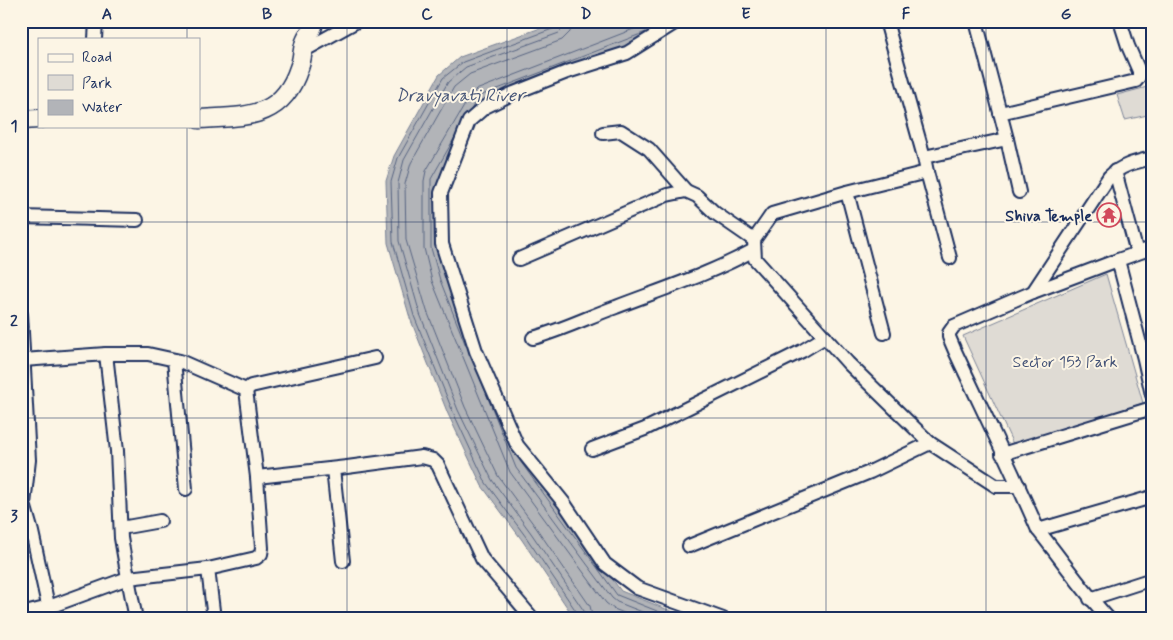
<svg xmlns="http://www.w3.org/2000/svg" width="1173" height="640" viewBox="0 0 1173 640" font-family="Mynerve,sans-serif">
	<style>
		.green { fill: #dfdbd4; stroke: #7d8599 }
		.water { fill: #b2b4b8; stroke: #767f94 }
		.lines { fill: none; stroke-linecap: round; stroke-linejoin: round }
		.shore { stroke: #576482; stroke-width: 1 }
		.street-casing { stroke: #1b2f5e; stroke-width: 16 }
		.secondary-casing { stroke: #1b2f5e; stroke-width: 21 }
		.street { stroke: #fcf5e5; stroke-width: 12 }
		.secondary { stroke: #fcf5e5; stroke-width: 18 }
		.grid { fill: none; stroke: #1b2f5e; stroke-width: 1; stroke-opacity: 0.55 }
		.labels { text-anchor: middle; stroke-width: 4; stroke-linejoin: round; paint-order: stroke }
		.poi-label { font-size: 16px; font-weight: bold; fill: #1b2f5e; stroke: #fcf5e5; text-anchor: end }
		.park-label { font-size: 16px; fill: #425176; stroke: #fcf5e5 }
		.water-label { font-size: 18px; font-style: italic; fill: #485779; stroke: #fcf5e5 }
		.neatline { fill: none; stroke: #1b2f5e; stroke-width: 2 }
		.grid-label { font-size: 16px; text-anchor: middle; font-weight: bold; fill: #1b2f5e }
	</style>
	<rect width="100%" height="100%" fill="#fcf5e5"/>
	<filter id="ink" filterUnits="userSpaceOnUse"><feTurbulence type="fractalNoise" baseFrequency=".02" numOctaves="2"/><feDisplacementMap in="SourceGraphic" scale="10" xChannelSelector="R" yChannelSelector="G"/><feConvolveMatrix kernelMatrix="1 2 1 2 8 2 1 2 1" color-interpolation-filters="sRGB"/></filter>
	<g filter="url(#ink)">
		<g class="green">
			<polygon points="1152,65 1152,114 1125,120 1117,95 1151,86 1146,66"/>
			<polygon points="1106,274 1143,403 1013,444 963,336"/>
		</g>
		<polygon class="water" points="560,21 679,21 654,41 486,105 442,181 442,247 526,462 621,591 691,619 575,619 522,540 482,486 448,414 410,318 388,243 386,181 394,156 439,75 460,57"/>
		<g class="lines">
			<g class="shore">
				<polyline points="559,21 558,25 555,28 463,62 443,78 398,158 391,182 393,242 414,316 453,412 486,483 526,537 578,614 579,619"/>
				<polyline points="565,21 564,28 559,33 466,67 448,82 404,160 398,183 399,241 420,314 458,410 492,480 531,533 584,611 585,619"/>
				<polyline points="573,21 570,32 562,40 470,74 454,87 411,163 405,184 406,240 427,311 465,407 498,476 537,529 590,606 593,619"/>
				<polyline points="471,110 477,98 482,95 646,32"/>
				<polyline points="455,137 431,179 431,248 440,280 466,346"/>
				<polyline points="480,378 516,468 612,598 617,602 660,619"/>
				<polyline points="520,461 617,595 677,619"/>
				<polyline points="639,619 614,609 606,603 510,472 432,281 424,248 424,181 426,171 470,96 476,90 644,25 649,21"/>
			</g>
			<g class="street-casing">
				<g id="street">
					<polyline points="678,21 627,53 567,72 514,93 485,107 469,121 441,193 442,244 476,351 517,445 564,503 605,564 637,588 723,619"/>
					<polyline points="886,21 924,157"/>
					<polyline points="976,21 1007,139"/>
					<polyline points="95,39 96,21"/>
					<polyline points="303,51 357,21"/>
					<polyline points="1000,113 1136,81 1139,77 1139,71 1128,46 1120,21"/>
					<polyline points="603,133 621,131 649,149 686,191"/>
					<polyline points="1115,171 1137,253"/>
					<polyline points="927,172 924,157 1007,139 1019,192"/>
					<polyline points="847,192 927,172 950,258"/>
					<polyline points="21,217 137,220"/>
					<polyline points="1152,248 1118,260 1144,359 1152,395"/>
					<polyline points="519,259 667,195 686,191 697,196 715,213 754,240"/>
					<path d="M1033 292 1109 177C1121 165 1136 162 1152 158"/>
					<polyline points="21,314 29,460 24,504 32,532 51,619"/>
					<polyline points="884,333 847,192 772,214 754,240 755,259 848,363 930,443 996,486 1019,486"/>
					<path d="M533 338C562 330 588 317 616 307 663 289 710 274 754 250"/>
					<polyline points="106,354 148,354 180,361 246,390 257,477 262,548 261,554 256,558 208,569"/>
					<polyline points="23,360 106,354 117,451 121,538 128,578 208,569 214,619"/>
					<polyline points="174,360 186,489"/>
					<polyline points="246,390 251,386 375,358"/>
					<polyline points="592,449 645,429 802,351 825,337"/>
					<polyline points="1002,454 1152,408"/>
					<polyline points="333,469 343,561"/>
					<polyline points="257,477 347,467 422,457 433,460 438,465 482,559 533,619"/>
					<polyline points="121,528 160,521"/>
					<path d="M1038 530C1012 470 983 411 955 351L949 337V333L954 326 1033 292 1118 260"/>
					<polyline points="689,546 870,472 930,443"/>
					<polyline points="1090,599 1152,579"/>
					<polyline points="21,614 49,607 128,578 136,619"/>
					<path d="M1109 619C1083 591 1062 560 1038 530L1152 497"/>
				</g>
			</g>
			<g class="secondary-casing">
				<g id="secondary">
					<path d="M199 119C245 116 282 120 299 68 302 61 302 53 304 45 306 36 314 30 314 21"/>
					<polyline points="21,120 39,119"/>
				</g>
			</g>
			<use href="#street" class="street"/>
			<use href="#secondary" class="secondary"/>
		</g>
	</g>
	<path class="grid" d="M187 21V39M347 21V619M507 21V619M666 21V619M826 21V619M986 21V619M187 126V619M21 222H1152M21 418H1152"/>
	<defs>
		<g id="temple-ring" transform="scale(1.25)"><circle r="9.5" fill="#fcf5e5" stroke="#d1495b" stroke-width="1.5"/><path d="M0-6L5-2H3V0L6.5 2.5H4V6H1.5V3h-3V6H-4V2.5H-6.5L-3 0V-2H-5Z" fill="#d1495b"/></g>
	</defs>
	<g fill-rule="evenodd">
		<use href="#temple-ring" x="1109" y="215"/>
	</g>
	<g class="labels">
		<g class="poi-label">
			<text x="1092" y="221">Shiva Temple</text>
		</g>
		<g class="park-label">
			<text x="1065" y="367">Sector 153 Park</text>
		</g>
		<g class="water-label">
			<text x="460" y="101">Dravyavati River</text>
		</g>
	</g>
	<rect width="1173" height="640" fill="none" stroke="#fcf5e5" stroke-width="55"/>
	<rect x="38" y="38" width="162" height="90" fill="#fcf5e5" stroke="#a2a6af"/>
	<rect x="48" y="54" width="25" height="8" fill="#fcf5e5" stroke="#a2a6af"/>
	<text x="82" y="62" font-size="15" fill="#1b2f5e">Road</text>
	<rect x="48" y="75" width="25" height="15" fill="#dfdbd4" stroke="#a2a6af"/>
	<text x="82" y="88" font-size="15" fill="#1b2f5e">Park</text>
	<rect x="48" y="100" width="25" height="15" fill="#b2b4b8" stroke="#a2a6af"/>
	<text x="82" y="112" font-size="15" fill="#1b2f5e">Water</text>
	<rect x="28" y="28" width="1118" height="584" class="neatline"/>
	<g class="grid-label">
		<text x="107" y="19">A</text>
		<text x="267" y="19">B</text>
		<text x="427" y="19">C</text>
		<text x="586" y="19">D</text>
		<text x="746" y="19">E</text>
		<text x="906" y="19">F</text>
		<text x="1066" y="19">G</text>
		<text x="14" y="131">1</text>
		<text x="14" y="326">2</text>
		<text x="14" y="521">3</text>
	</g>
</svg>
